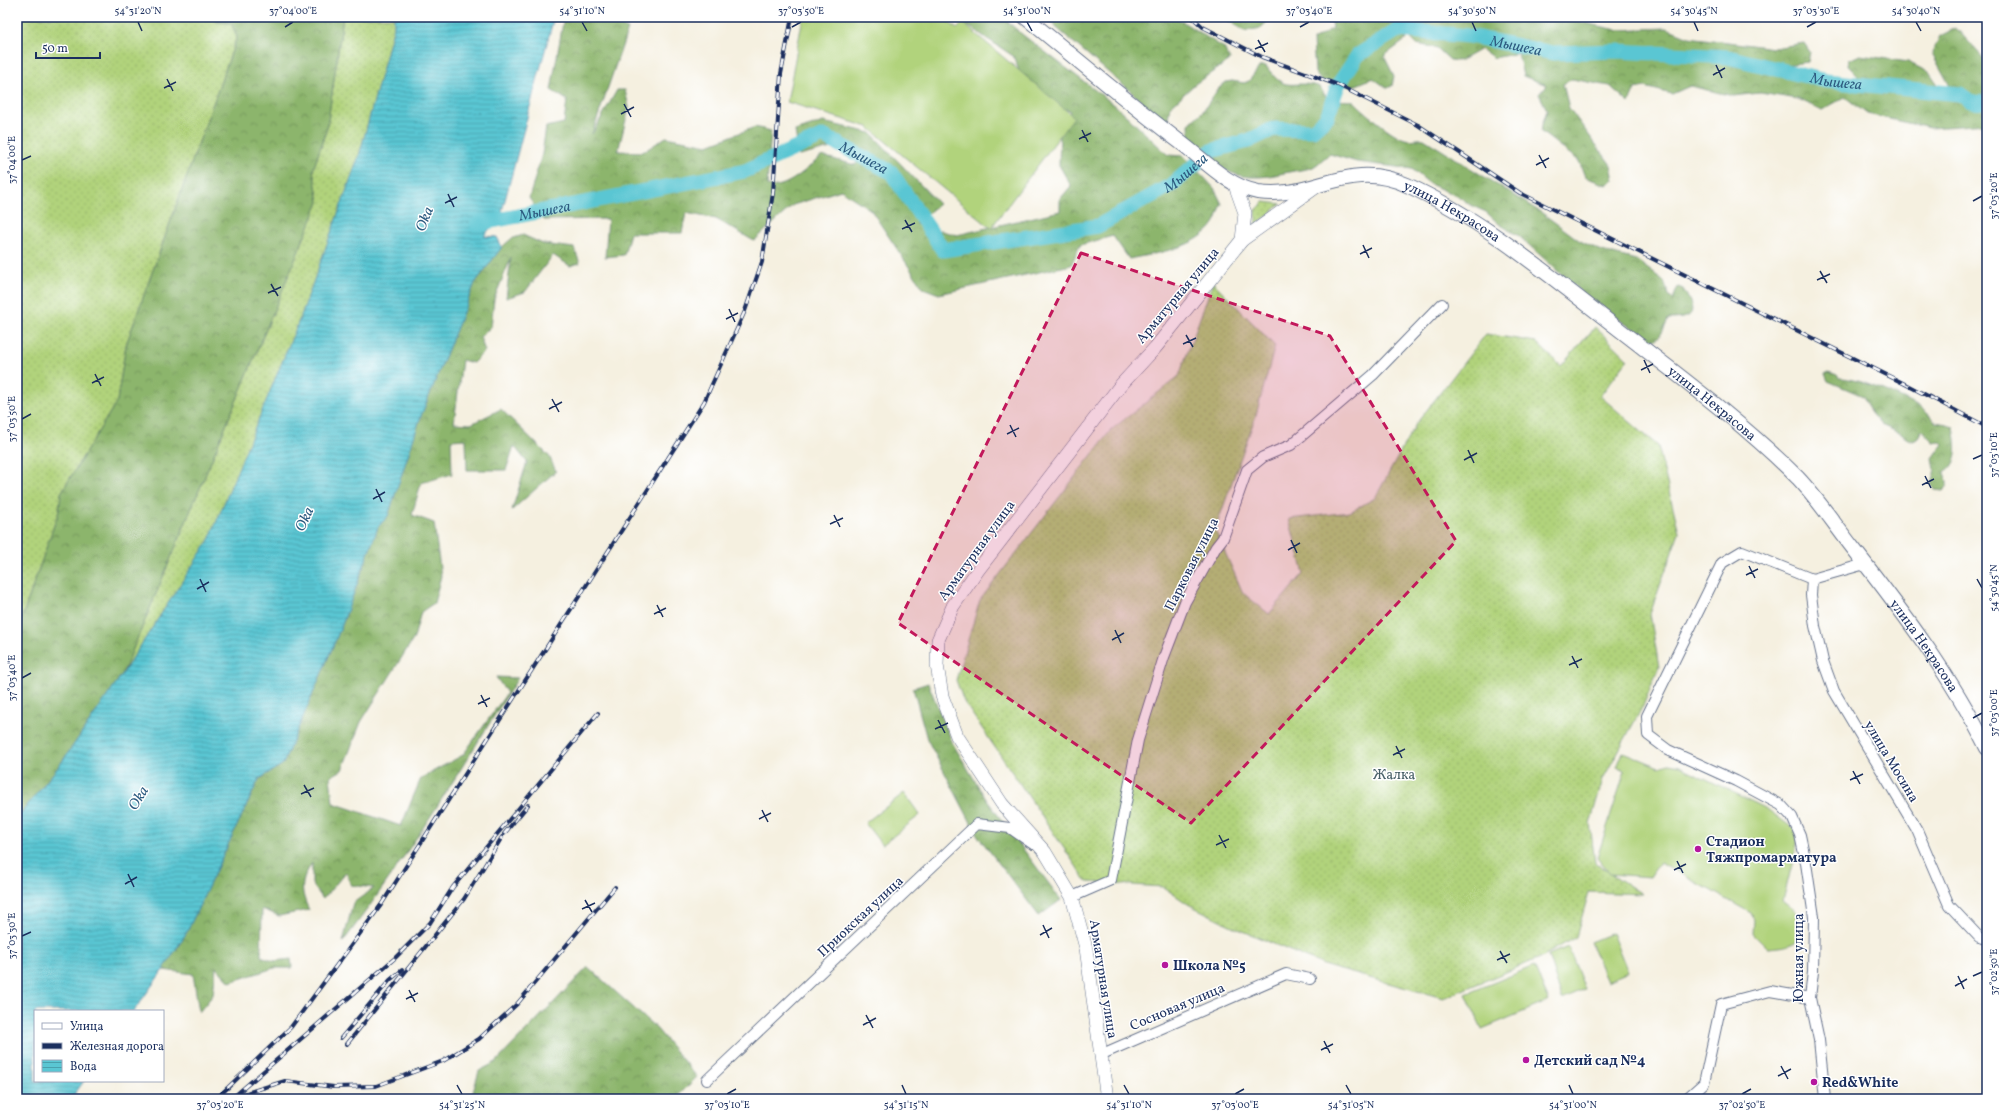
<svg xmlns="http://www.w3.org/2000/svg" width="2004" height="1116" viewBox="0 0 2004 1116" font-family="Vollkorn,serif">
	<style>
		.grass { fill: url(#grass-dots); stroke: #66816d }
		.forest { fill: url(#forest-crowns); stroke: #547265 }
		.pitch { fill: #b1d37c; stroke: #66816d }
		.water { fill: url(#water-rules); stroke: #3a7a98 }
		.lines { fill: none; stroke-linecap: round; stroke-linejoin: round }
		.river { stroke: #5ac6d3; stroke-width: 15 }
		.minor-casing { stroke: #67738c; stroke-width: 12 }
		.tertiary-casing { stroke: #67738c; stroke-width: 14 }
		.secondary-casing { stroke: #67738c; stroke-width: 16 }
		.minor { stroke: #fff; stroke-width: 10 }
		.tertiary { stroke: #fff; stroke-width: 13 }
		.secondary { stroke: #fff; stroke-width: 14 }
		.rail-casing { stroke: #1b2f5e; stroke-width: 4 }
		.rail { stroke: #fff; stroke-width: 2.5; stroke-dasharray: 8; stroke-linecap: butt }
		.marked { fill: #c2185b; fill-opacity: 0.2; stroke: #c2185b; stroke-width: 3; stroke-dasharray: 8 5; stroke-linejoin: round }
		.ticks { fill: none; stroke: #1b2f5e; stroke-width: 1.5 }
		.poi-dot { fill: #b5179e; stroke: #fff; stroke-width: 1.5 }
		.labels { text-anchor: middle; stroke-width: 3; stroke-linejoin: round; paint-order: stroke }
		.street-label { font-size: 14px; fill: #1b2f5e; stroke: #fff }
		.park-label { font-size: 14px; fill: #486067; stroke: #fff }
		.poi-label { font-size: 14px; font-weight: bold; fill: #1b2f5e; stroke: #fff; text-anchor: start }
		.water-label { font-size: 15px; font-style: italic; fill: #2e5c81; stroke: #fff }
		.neatline { fill: none; stroke: #1b2f5e; stroke-width: 1.5 }
		.ticks-label { font-size: 10px; text-anchor: middle; fill: #1b2f5e }
	</style>
	<defs>
		<pattern id="grass-dots" width="8" height="8" patternUnits="userSpaceOnUse"><rect width="8" height="8" fill="#b1d37c"/><path d="M2 2h.1M6 6h.1" fill="none" stroke="#98b56e" stroke-width="1.8" stroke-linecap="round"/></pattern>
		<pattern id="forest-crowns" width="20" height="18" patternUnits="userSpaceOnUse"><rect width="20" height="18" fill="#8cb56c"/><path d="M2 6a3 3 0 1 1 6 0M12 15a3 3 0 1 1 6 0" fill="none" stroke="#72945c"/></pattern>
		<pattern id="water-rules" width="6" height="5" patternUnits="userSpaceOnUse"><rect width="6" height="5" fill="#5ac6d3"/><path d="M0 2.5h6" fill="none" stroke="#4aa1ae"/></pattern>
	</defs>
	<rect width="100%" height="100%" fill="#fff"/>
	<filter id="ink" filterUnits="userSpaceOnUse"><feTurbulence type="fractalNoise" baseFrequency=".025" numOctaves="2"/><feDisplacementMap in="SourceGraphic" scale="8" xChannelSelector="R" yChannelSelector="G"/><feConvolveMatrix kernelMatrix="1 2 1 2 8 2 1 2 1" color-interpolation-filters="sRGB"/></filter>
	<filter id="wash" filterUnits="userSpaceOnUse"><feTurbulence type="fractalNoise" baseFrequency=".012" numOctaves="4" result="noise"/><feDisplacementMap in="SourceGraphic" scale="16" xChannelSelector="R" yChannelSelector="G"/><feGaussianBlur stdDeviation="0.9" result="paint"/><feColorMatrix in="noise" values="0 0 0 0 0 0 0 0 0 0 0 0 0 0 0 0 0 1.4 0 .05"/><feComposite in="paint" operator="in"/></filter>
	<g filter="url(#wash)">
		<rect width="100%" height="100%" fill="#f5f0e0"/>
		<g class="grass">
			<polygon points="17,17 216,17 216,22 231,23 237,37 126,345 117,401 61,493 59,511 17,632"/>
			<polygon points="343,17 394,17 394,27 359,156 301,316 209,540 123,673 319,202 313,170 327,128"/>
			<polygon points="1264,202 1281,204 1256,225 1256,210"/>
			<polygon points="1213,282 1275,346 1256,415 1215,530 1243,593 1269,614 1304,573 1289,519 1350,512 1375,498 1416,424 1486,334 1536,342 1561,366 1595,327 1628,359 1600,396 1658,446 1679,532 1650,614 1659,667 1643,706 1603,779 1590,824 1595,863 1642,894 1589,892 1576,937 1540,958 1443,998 1326,966 1236,928 1188,904 1163,887 1087,882 964,702 956,680 980,600 1111,430 1179,376"/>
		</g>
		<g class="forest">
			<polygon points="216,17 343,17 327,128 313,170 319,202 123,673 59,766 17,818 17,632 59,511 61,493 117,401 126,345 237,37 231,23 216,22"/>
			<path d="M564 17H598L628 29 592 134 617 90H625L629 108 618 151 643 152 666 137 708 145 755 127 771 131 767 186C787 190 807 168 822 156L855 165 862 157 835 147 799 156 795 131 823 122 871 133 939 204 915 224 957 235 1060 211V199L1071 186 1059 165 1060 136 1070 111 1028 92 1013 56 955 17H1002L1023 35 1116 106 1168 155 1184 156 1214 188 1222 204C1219 210 1218 217 1215 222 1199 248 1157 253 1129 259L1113 236 1080 245 1071 265 939 294 923 288 871 210 841 190 793 205 754 241 716 219 686 213 682 233H630L624 255 605 257 608 219 544 220 529 198 542 154 546 127 564 123 567 100 551 90Z"/>
			<polygon points="1044,17 1175,17 1224,48 1230,60 1195,84 1170,107 1167,123"/>
			<polygon points="1223,17 1270,17 1262,28 1244,31"/>
			<polygon points="1331,17 1399,17 1407,39 1384,56 1394,76 1392,86 1387,88 1373,78 1354,86 1322,82 1315,73 1313,40 1333,28"/>
			<polygon points="1416,17 1558,17 1617,30 1667,28 1689,37 1774,48 1804,43 1810,52 1808,62 1768,67 1783,76 1835,88 1863,81 1848,66 1849,60 1860,55 1908,62 1930,73 1939,86 1951,88 1932,53 1940,36 1956,28 1987,62 1987,124 1930,128 1867,114 1845,97 1822,110 1798,99 1760,93 1733,96 1690,86 1672,94 1645,87 1635,89 1629,103 1610,86 1572,79 1563,84 1569,108 1611,165 1614,180 1606,185 1585,177 1579,161 1540,131 1547,110 1539,94 1547,85 1523,76 1518,53 1494,58 1481,49 1460,61 1450,60 1437,48 1416,44 1408,35 1411,23"/>
			<path d="M1260 66H1266C1285 93 1288 81 1314 85 1322 86 1322 93 1327 97 1333 102 1347 100 1354 101 1363 111 1392 135 1405 139 1411 141 1418 138 1424 139L1542 213 1580 241 1602 251 1636 260 1664 281 1669 295 1673 299 1678 287 1683 289C1697 312 1696 319 1668 319 1664 330 1661 339 1649 342L1643 340 1631 327 1583 294 1519 236 1499 224 1486 212 1470 205 1461 198 1430 184 1412 169 1357 162 1330 154C1324 157 1319 164 1313 167 1306 170 1297 170 1289 172 1254 180 1235 181 1207 157 1194 145 1189 142 1189 124L1203 111 1218 89 1226 82 1232 81 1244 83 1249 81Z"/>
			<path d="M523 235 543 244 574 248 580 263 570 266 553 255 525 292 506 298 511 258 494 299 491 327 480 337 485 351 473 363 462 360 454 423 471 424 501 409 549 456 556 471 512 510 527 462 514 446 506 470H467L466 439 451 440 452 474 421 483 412 515 434 523 441 576 434 603 421 612 414 638 361 722 342 770 330 777 333 803 401 826 421 778 463 755 507 693 496 677 518 678C462 767 407 858 343 942L353 903 374 888 351 885 346 872 323 899 312 884V863C300 882 300 891 309 910L279 916 262 909 261 956 274 961 291 959 292 968H274L230 982 216 967 213 995 199 1012 193 974 163 970 187 932 259 779 283 764 342 625 378 527 388 516 421 416 475 283 502 247 511 239Z"/>
			<path d="M1829 372 1837 375 1839 378C1857 377 1913 401 1927 413 1930 415 1932 419 1935 422L1947 424 1954 428C1957 442 1960 462 1946 471L1945 474 1948 482V486L1943 491 1935 490 1931 483 1935 470 1933 458 1943 444 1940 441 1933 442 1922 430 1917 439 1913 441 1906 438 1900 433 1881 425 1870 412 1863 396 1828 381 1825 374Z"/>
			<polygon points="928,683 953,744 986,799 1061,900 1039,916 978,836 927,739 913,688"/>
			<polygon points="588,967 656,1028 697,1077 675,1099 471,1099 479,1071 496,1062"/>
		</g>
		<g class="pitch">
			<polygon points="803,17 943,17 957,29 963,23 1074,117 991,228 868,127 787,102"/>
			<path d="M1623 752 1659 767 1669 764 1680 766 1767 809 1794 829 1798 840 1783 901C1800 914 1800 917 1799 939 1790 947 1780 947 1768 948L1753 933 1754 920 1751 913 1660 862 1650 877 1610 874 1597 858 1625 771 1617 767Z"/>
			<polygon points="904,793 920,815 882,845 865,823"/>
			<polygon points="1612,933 1628,972 1607,981 1590,942"/>
			<polygon points="1568,947 1585,989 1562,999 1548,955"/>
			<polygon points="1534,966 1549,1001 1482,1029 1466,994"/>
		</g>
		<polygon class="water" points="394,17 554,17 501,215 484,236 497,237 502,247 475,283 421,416 388,516 378,527 342,625 283,764 259,779 187,932 163,970 134,1011 35,1011 35,1081 84,1081 71,1099 17,1099 17,818 59,766 123,673 209,540 301,316 359,156 394,27"/>
		<g class="lines">
			<path class="river" id="s1" d="M477 224 745 171 823 136 891 172 943 250 1098 226 1173 184 1211 151 1248 141 1273 129 1313 130 1327 117 1338 85 1358 55 1398 30 1469 36 1553 53 1617 51 1728 57 1826 81 1960 94C1969 101 1976 105 1987 101"/>
		</g>
	</g>
	<g filter="url(#ink)">
		<g class="lines">
			<g class="minor-casing">
				<g id="minor">
					<polyline points="1812,579 1865,564"/>
					<polyline points="1072,897 1111,880 1138,740 1164,657 1185,602 1216,547 1223,538 1247,470 1263,457 1291,445 1373,375 1442,304"/>
					<polyline points="1100,1055 1286,974 1310,979"/>
					<polyline points="707,1080 977,824 1010,828 1033,844"/>
					<polyline points="1686,1099 1704,1083 1721,1004 1770,991 1810,998"/>
					<polyline points="1825,1099 1819,1040 1810,998 1813,972 1814,917 1806,863 1800,835 1792,817 1781,805 1736,781 1668,750 1648,735 1647,716 1722,563 1742,551 1812,579 1811,595 1815,626 1823,661 1834,691 1917,830 1949,905 1979,937 1987,939"/>
				</g>
			</g>
			<g class="tertiary-casing">
				<g id="tertiary">
					<polyline points="1235,185 1245,213 1242,240"/>
					<polyline points="1107,1099 1086,948 1072,897 1045,852 1002,804 957,736 942,696 937,665 938,640 953,606 978,570 1120,386 1155,348 1242,240 1316,187"/>
				</g>
			</g>
			<g class="secondary-casing">
				<g id="secondary">
					<path id="s2" d="M1025 17C1078 60 1130 104 1184 145 1206 162 1229 187 1258 192 1315 200 1347 158 1407 185 1478 217 1540 268 1602 316 1668 368 1738 418 1798 478 1818 499 1835 525 1853 548 1902 611 1951 675 1987 748"/>
				</g>
			</g>
			<use href="#minor" class="minor"/>
			<use href="#tertiary" class="tertiary"/>
			<use href="#secondary" class="secondary"/>
			<g class="rail-casing">
				<g id="rail">
					<polyline points="1192,17 1203,27 1262,57 1338,85 1418,125 1520,193 1905,384 1987,427"/>
					<polyline points="504,834 528,805"/>
					<polyline points="341,1038 390,980 402,970"/>
					<polyline points="347,1044 464,899 502,837"/>
					<polyline points="240,1095 285,1081 334,1087 376,1086 443,1061 479,1039 517,1004 615,887"/>
					<polyline points="216,1099 291,1027 381,905 704,402 745,311 762,262 773,193 781,74 792,17"/>
					<polyline points="231,1099 395,958 430,923 453,887 598,713"/>
				</g>
			</g>
			<use href="#rail" class="rail"/>
		</g>
	</g>
	<path class="marked" d="M1081 253 1330 336 1456 541 1191 823 898 623Z"/>
	<path class="ticks" d="M138 22 142 31M582 22 587 31M1027 22 1032 31M1472 22 1476 31M1694 22 1698 31M1916 22 1921 31M285 27 293 22M792 27 801 22M1300 27 1309 22M1807 27 1816 22M1258 40 1265 52M1255 49 1268 43M1716 65 1722 78M1713 75 1725 68M167 79 173 91M164 88 176 82M624 104 631 117M621 114 634 107M1082 130 1088 142M1079 139 1091 133M1539 155 1546 168M22 160 31 156M1536 165 1549 158M448 194 454 207M1973 201 1982 196M445 203 457 197M905 220 912 232M902 229 915 223M1363 245 1369 258M1360 254 1372 248M1820 271 1827 283M1817 280 1830 274M271 284 278 296M268 293 281 287M729 309 735 322M726 319 738 313M1186 335 1193 347M1183 344 1196 338M1644 360 1650 373M1641 370 1653 364M95 374 101 386M92 383 104 377M552 399 559 412M549 409 562 402M22 419 31 414M1010 425 1016 437M1007 434 1019 428M1468 450 1474 463M1973 459 1982 455M1464 460 1477 453M1925 476 1931 488M1922 485 1934 479M376 489 382 502M373 499 385 492M834 515 840 527M830 524 843 518M1291 540 1297 553M1288 550 1300 543M1749 566 1755 578M1746 575 1758 569M200 579 206 592M1977 579 1982 588M197 589 209 582M657 605 663 617M654 614 666 608M1115 630 1121 643M1112 640 1124 633M1572 656 1578 668M1569 665 1582 659M22 678 31 673M481 695 487 707M478 704 490 698M1973 718 1982 713M938 720 945 733M935 729 948 723M1396 746 1402 758M1393 755 1405 749M1853 771 1860 784M1850 780 1863 774M304 785 311 797M301 794 314 788M762 810 768 822M759 819 771 813M1219 835 1226 848M1216 845 1229 839M1677 861 1683 873M1674 870 1686 864M128 874 134 887M125 884 137 877M585 900 592 912M582 909 595 903M1043 925 1049 938M1040 935 1052 928M22 936 31 932M1500 951 1507 963M1497 960 1510 954M1958 976 1964 989M1973 976 1982 972M1955 986 1967 979M409 990 415 1002M406 999 418 993M866 1015 873 1028M863 1025 876 1018M1324 1041 1330 1053M1321 1050 1333 1044M1781 1066 1788 1079M1778 1076 1791 1069M457 1085 462 1094M902 1085 906 1094M1124 1085 1129 1094M1346 1085 1351 1094M1569 1085 1573 1094M220 1094 229 1089M727 1094 736 1089M1235 1094 1244 1089M1742 1094 1751 1089"/>
	<g class="poi-dot">
		<circle cx="1698" cy="849" r="4"/>
		<circle cx="1165" cy="965" r="4"/>
		<circle cx="1526" cy="1060" r="4"/>
		<circle cx="1814" cy="1082" r="4"/>
	</g>
	<g class="labels">
		<g class="street-label">
			<text dy="5" stroke="none"><textPath href="#s2" startOffset="497">улица Некрасова</textPath></text>
			<text transform="translate(1177 295) rotate(-50)" y="5">Арматурная улица</text>
			<text dy="5" stroke="none"><textPath href="#s2" startOffset="821">улица Некрасова</textPath></text>
			<text transform="translate(976 550) rotate(-54)" y="5">Арматурная улица</text>
			<text transform="translate(1191 564) rotate(-63)" y="5">Парковая улица</text>
			<text dy="5" stroke="none"><textPath href="#s2" startOffset="1145">улица Некрасова</textPath></text>
			<text transform="translate(1892 761) rotate(59)" y="5">улица Мосина</text>
			<text transform="translate(860 916) rotate(-43)" y="5">Приокская улица</text>
			<text transform="translate(1798 958) rotate(-90)" y="5">Южная улица</text>
			<text transform="translate(1104 979) rotate(81)" y="5">Арматурная улица</text>
			<text transform="translate(1177 1006) rotate(-23)" y="5">Сосновая улица</text>
		</g>
		<g class="park-label">
			<text x="1394" y="779">Жалка</text>
		</g>
		<g class="poi-label">
			<text x="1706" y="846">Стадион<tspan x="1706" dy="16">Тяжпромарматура</tspan></text>
			<text x="1173" y="970">Школа №5</text>
			<text x="1534" y="1065">Детский сад №4</text>
			<text x="1822" y="1087">Red&amp;White</text>
		</g>
		<g class="water-label">
			<text dy="5" stroke="none"><textPath href="#s1" startOffset="1184">Мышега</textPath></text>
			<text dy="5" stroke="none"><textPath href="#s1" startOffset="1508">Мышега</textPath></text>
			<text dy="5" stroke="none"><textPath href="#s1" startOffset="405">Мышега</textPath></text>
			<text dy="5" stroke="none"><textPath href="#s1" startOffset="789">Мышега</textPath></text>
			<text dy="5" stroke="none"><textPath href="#s1" startOffset="69">Мышега</textPath></text>
			<text transform="translate(424 219) rotate(-68)" y="5">Oka</text>
			<text transform="translate(304 519) rotate(-65)" y="5">Oka</text>
			<text transform="translate(138 798) rotate(-59)" y="5">Oka</text>
		</g>
	</g>
	<rect width="2004" height="1116" fill="none" stroke="#fff" stroke-width="44"/>
	<rect x="34" y="1010" width="130" height="72" fill="#ffffff" stroke="#a4acbf"/>
	<rect x="42" y="1023" width="20" height="6" fill="#ffffff" stroke="#a4acbf"/>
	<text x="70" y="1030" font-size="12" fill="#1b2f5e">Улица</text>
	<rect x="42" y="1043" width="20" height="6" fill="#1b2f5e" stroke="#a4acbf"/>
	<text x="70" y="1050" font-size="12" fill="#1b2f5e">Железная дорога</text>
	<rect x="42" y="1060" width="20" height="12" fill="url(#water-rules)" stroke="#a4acbf"/>
	<text x="70" y="1070" font-size="12" fill="#1b2f5e">Вода</text>
	<path d="M36 52v6h64v-6" fill="none" stroke="#1b2f5e" stroke-width="2"/>
	<text x="42" y="52" font-size="12" fill="#1b2f5e" stroke="#ffffff" stroke-width="3" paint-order="stroke">50 m</text>
	<rect x="22" y="22" width="1960" height="1072" class="neatline"/>
	<g class="ticks-label">
		<text x="138" y="14">54°31'20"N</text>
		<text x="293" y="14">37°04'00"E</text>
		<text x="582" y="14">54°31'10"N</text>
		<text x="801" y="14">37°03'50"E</text>
		<text x="1027" y="14">54°31'00"N</text>
		<text x="1309" y="14">37°03'40"E</text>
		<text x="1472" y="14">54°30'50"N</text>
		<text x="1694" y="14">54°30'45"N</text>
		<text x="1816" y="14">37°03'30"E</text>
		<text x="1916" y="14">54°30'40"N</text>
		<text transform="translate(11 160) rotate(-90)" y="4">37°04'00"E</text>
		<text transform="translate(1993 196) rotate(-90)" y="4">37°03'20"E</text>
		<text transform="translate(11 419) rotate(-90)" y="4">37°03'50"E</text>
		<text transform="translate(1993 455) rotate(-90)" y="4">37°03'10"E</text>
		<text transform="translate(1993 588) rotate(-90)" y="4">54°30'45"N</text>
		<text transform="translate(11 678) rotate(-90)" y="4">37°03'40"E</text>
		<text transform="translate(1993 713) rotate(-90)" y="4">37°03'00"E</text>
		<text transform="translate(11 936) rotate(-90)" y="4">37°03'30"E</text>
		<text transform="translate(1993 972) rotate(-90)" y="4">37°02'50"E</text>
		<text x="220" y="1108">37°03'20"E</text>
		<text x="462" y="1108">54°31'25"N</text>
		<text x="727" y="1108">37°03'10"E</text>
		<text x="906" y="1108">54°31'15"N</text>
		<text x="1129" y="1108">54°31'10"N</text>
		<text x="1235" y="1108">37°03'00"E</text>
		<text x="1351" y="1108">54°31'05"N</text>
		<text x="1573" y="1108">54°31'00"N</text>
		<text x="1742" y="1108">37°02'50"E</text>
	</g>
</svg>
